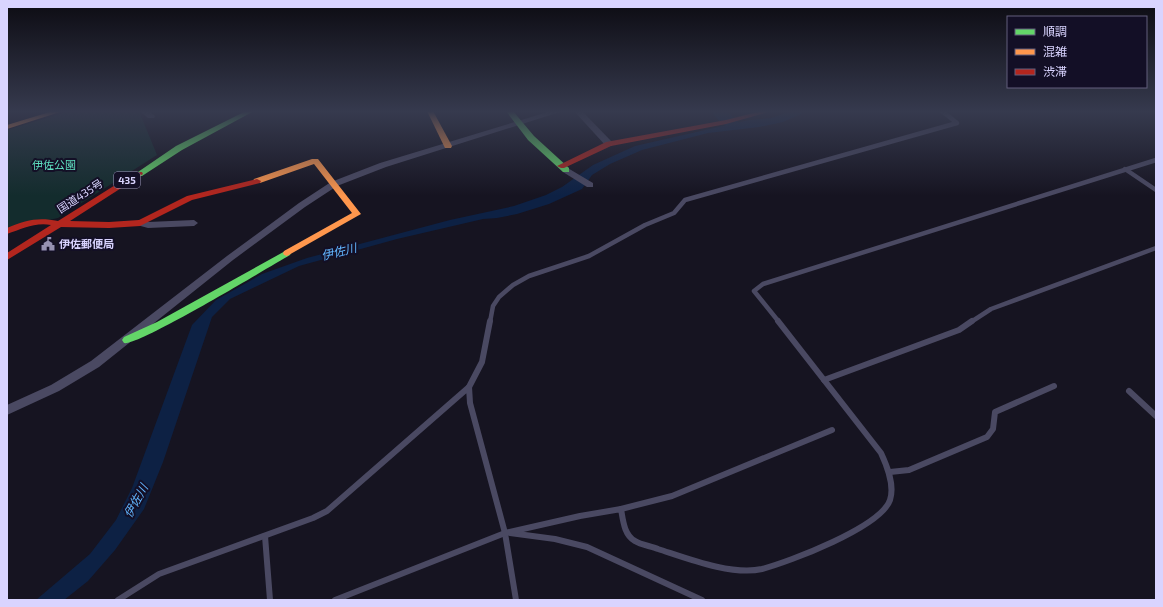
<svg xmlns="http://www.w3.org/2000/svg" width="1163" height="607" viewBox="0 0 1163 607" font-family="'Exo 2','Noto Sans JP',sans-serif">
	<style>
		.green { fill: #132c2d }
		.water { fill: #0d2144 }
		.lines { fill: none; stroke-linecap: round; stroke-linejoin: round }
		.river { fill: #0d2144; fill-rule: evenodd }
		.lane-far1 { stroke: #4a4962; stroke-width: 4.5 }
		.lane { stroke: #4a4962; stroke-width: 6 }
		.street { fill: #4a4962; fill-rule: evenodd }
		.fast { fill: #63d668; fill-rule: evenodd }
		.slow { fill: #ff974d; fill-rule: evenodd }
		.jam { fill: #b3261e; fill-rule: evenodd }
		.labels { text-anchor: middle; stroke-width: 4; stroke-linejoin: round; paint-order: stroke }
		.shield { fill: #130f26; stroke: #9e99be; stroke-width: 1 }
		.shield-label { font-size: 10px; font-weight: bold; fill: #d9d4ff }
		.park-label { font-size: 11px; fill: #5fe0c0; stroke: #130f26 }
		.street-label { font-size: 11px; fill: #d9d4ff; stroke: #130f26 }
		.poi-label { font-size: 11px; font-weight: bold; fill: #d9d4ff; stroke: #130f26; text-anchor: start }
		.water-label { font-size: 12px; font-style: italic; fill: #62b6ff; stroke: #130f26 }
	</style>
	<rect width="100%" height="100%" fill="#161421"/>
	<polygon class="green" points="70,111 139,111 157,155 58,218 7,229 7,130"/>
	<polygon class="water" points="791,111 808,111 783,122 759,127 708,133 642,150 610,164 592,175 582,189 549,204 517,214 497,218 483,219 397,239 299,266 230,299 212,317 163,462 144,509 115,550 88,581 64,600 36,600 90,554 116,520 132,488 192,325 216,300 262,274 307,258 450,220 514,206 546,195 562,187 593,165 635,146 749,120 771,118"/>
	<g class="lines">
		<path class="river" d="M711 111H727L742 126 740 129C729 132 717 120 711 111Z"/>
		<g class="lane-far1">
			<polyline points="1125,169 1156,190"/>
			<polyline points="490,322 493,306 499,297 513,285 529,276 589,256 645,225 674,213 685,200 957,123 942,111"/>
			<polyline points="779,322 754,291 763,284 1156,160"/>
			<polyline points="971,322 991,309 1156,248"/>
		</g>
		<g class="lane">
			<polyline points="824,380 959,330 972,321"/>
			<polyline points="469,387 482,362 490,321"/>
			<polyline points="1129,391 1156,416"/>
			<polyline points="890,472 909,470 987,437 993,429 995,412 1054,386"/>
			<polyline points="621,509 672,496 832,430"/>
			<polyline points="510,533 555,539 587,547 702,600"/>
			<polyline points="265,536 270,600"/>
			<polyline points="118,600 159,574 313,518 327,511 469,387 470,403 505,533 516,600"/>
			<path d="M335 600 505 533 580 516 621 509C623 520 624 535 635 541 641 545 651 546 658 549 686 558 732 576 762 569 789 562 881 527 890 500 895 485 887 466 881 453L778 321"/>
		</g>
		<g class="street">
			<polygon points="140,111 149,111 155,116 154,118 148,118"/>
			<polygon points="551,111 563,111 386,167 337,186 305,207 233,260 99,367 59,391 7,415 7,405 51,385 91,361 227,256 299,203 331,182 380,163"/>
			<polygon points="574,111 582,111 612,142 612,146 606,146"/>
			<polygon points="566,167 593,183 593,187 587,187 563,172 562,170"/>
			<polygon points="140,220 148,222 194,220 198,223 194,226 148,228 137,225 136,223"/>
		</g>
		<g class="fast">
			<polygon points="246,111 254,111 182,150 142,176 136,176 135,174 176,146"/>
			<polygon points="506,111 513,111 534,136 569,168 569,172 563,172 528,140"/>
			<path d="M287 250 290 251 291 253 290 255C269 267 137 347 124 343L122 340 124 337 157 322Z"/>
		</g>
		<g class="slow">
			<polygon points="53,111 63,111 7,129 7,125"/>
			<polygon points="427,111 433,111 452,146 451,148 445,148 444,146"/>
			<polygon points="312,159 318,159 361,214 287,256 284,255 283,253 284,251 352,213 314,164 260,183 257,183 253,181 254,179"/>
		</g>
		<g class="jam">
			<polygon points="761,111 772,111 726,124 611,146 564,168 561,168 557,166 606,142 726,120"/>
			<path d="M136 172H142L143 174 70 221 109 222 139 220 187 196 257 179 261 181 260 183 192 200 140 226 109 228 61 227 7 260V253L51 225C35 222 22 229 7 234V228C26 220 38 217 58 221Z"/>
		</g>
	</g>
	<linearGradient id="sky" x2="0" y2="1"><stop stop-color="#0c0b12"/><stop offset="0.57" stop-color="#363a4e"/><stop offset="1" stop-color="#363a4e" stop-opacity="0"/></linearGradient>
	<rect width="1163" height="196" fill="url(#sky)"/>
	<defs>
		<g id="civic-bare" transform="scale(1.08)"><path d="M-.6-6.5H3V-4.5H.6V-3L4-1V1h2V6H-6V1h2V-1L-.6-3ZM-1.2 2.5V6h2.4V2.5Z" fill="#9591b1" stroke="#130f26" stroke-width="2.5" paint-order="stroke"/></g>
	</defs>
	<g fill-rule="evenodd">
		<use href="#civic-bare" x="48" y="244"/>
	</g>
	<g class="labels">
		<rect class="shield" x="114" y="172" width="26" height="16" rx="3"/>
		<g class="shield-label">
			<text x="127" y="184">435</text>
		</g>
		<g class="park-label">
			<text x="54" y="169">伊佐公園</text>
		</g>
		<g class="street-label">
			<text transform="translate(80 196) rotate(-33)" y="4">国道435号</text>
		</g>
		<g class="poi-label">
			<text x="59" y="248">伊佐郵便局</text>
		</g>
		<g class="water-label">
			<text transform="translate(339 252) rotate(-14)" y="4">伊佐川</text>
			<text transform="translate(136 501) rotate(-61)" y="4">伊佐川</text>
		</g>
	</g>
	<rect width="1163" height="607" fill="none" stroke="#d9d4ff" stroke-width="16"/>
	<rect x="1007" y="16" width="140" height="72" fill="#130f26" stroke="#625e7d"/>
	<rect x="1015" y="29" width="20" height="6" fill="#63d668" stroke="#625e7d"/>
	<text x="1043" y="36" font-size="12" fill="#d9d4ff">順調</text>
	<rect x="1015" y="49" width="20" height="6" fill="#ff974d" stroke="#625e7d"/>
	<text x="1043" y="56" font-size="12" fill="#d9d4ff">混雑</text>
	<rect x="1015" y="69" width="20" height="6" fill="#b3261e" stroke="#625e7d"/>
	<text x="1043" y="76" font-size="12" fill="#d9d4ff">渋滞</text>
</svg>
